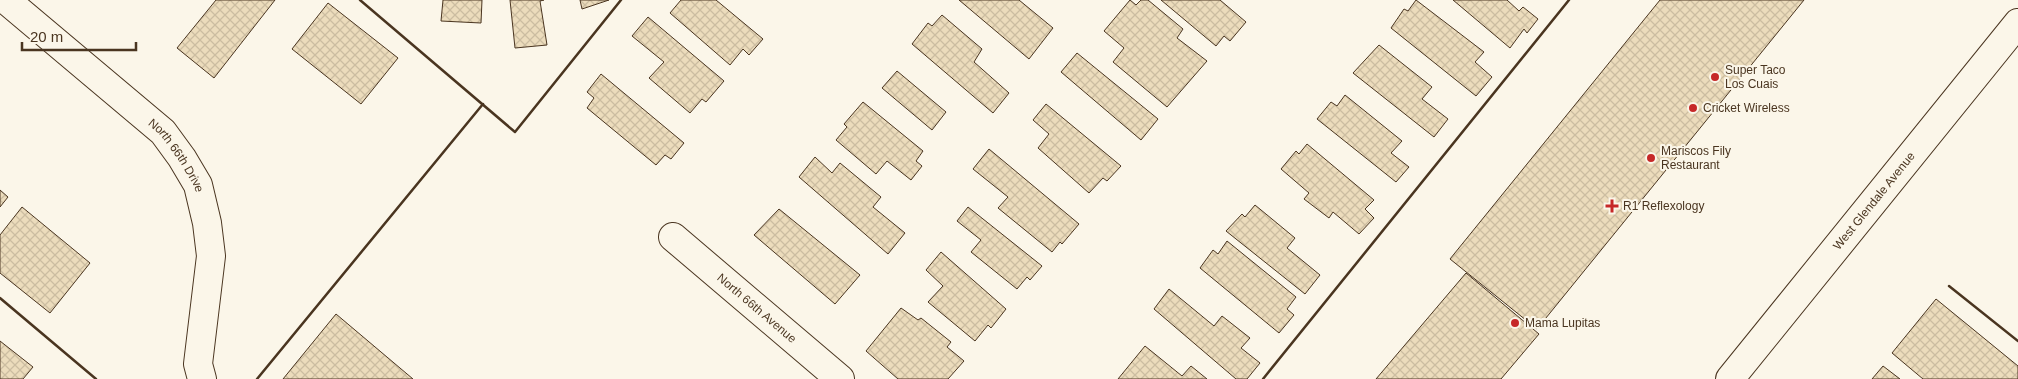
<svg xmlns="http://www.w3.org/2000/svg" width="2018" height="379" viewBox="0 0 2018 379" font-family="Helvetica,sans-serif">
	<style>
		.building { fill: url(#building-cross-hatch); stroke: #4a3520 }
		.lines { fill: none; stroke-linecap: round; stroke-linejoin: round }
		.street-casing { stroke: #4a3520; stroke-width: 30 }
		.secondary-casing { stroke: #4a3520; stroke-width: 30 }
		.street { stroke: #fbf6e9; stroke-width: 28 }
		.secondary { stroke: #fbf6e9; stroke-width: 28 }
		.wall { stroke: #4a3520; stroke-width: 2.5 }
		.poi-dot { fill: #c62828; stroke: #fbf6e9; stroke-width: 2 }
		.labels { text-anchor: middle; stroke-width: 4; stroke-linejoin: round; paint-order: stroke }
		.poi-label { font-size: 12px; fill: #4a3520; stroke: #fbf6e9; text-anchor: start }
		.street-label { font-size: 12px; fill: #4a3520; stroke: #fbf6e9 }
	</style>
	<defs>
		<pattern id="building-cross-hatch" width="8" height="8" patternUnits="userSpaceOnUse" patternTransform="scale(1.25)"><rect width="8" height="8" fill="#ecdcbc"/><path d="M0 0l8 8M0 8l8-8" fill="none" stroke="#ccbda1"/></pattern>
	</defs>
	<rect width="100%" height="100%" fill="#fbf6e9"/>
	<g class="building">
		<polygon points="216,0 275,0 214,78 177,48"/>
		<polygon points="443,0 482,0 481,23 441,21"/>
		<polygon points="510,0 544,0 540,1 547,45 515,48"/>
		<polygon points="580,0 609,0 582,9"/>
		<polygon points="681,0 716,0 763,39 749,55 743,49 730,65 670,13"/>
		<polygon points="959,0 1019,0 1053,28 1029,59"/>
		<polygon points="1130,0 1136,5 1141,0 1148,0 1183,29 1177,38 1207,61 1167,107 1113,62 1124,48 1104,31"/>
		<polygon points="1161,0 1220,0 1246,22 1230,41 1224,36 1216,46"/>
		<polygon points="1416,0 1484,52 1475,62 1492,77 1476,96 1391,28 1404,9 1408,11"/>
		<polygon points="1453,0 1507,0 1519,11 1523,7 1538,19 1527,33 1524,29 1510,48"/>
		<polygon points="1660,0 1804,0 1537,329 1450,259"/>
		<polygon points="328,3 398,58 361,104 292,49"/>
		<polygon points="942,15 982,49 974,62 1009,93 993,113 912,44 928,23 932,26"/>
		<polygon points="648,17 724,81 706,102 702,99 690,113 649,78 664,62 632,36"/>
		<polygon points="1379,45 1432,87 1422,99 1448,119 1434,137 1353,73"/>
		<polygon points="1077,53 1158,119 1141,140 1061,72"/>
		<polygon points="897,71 946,112 932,130 882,88"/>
		<polygon points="601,74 684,143 671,159 665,155 656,165 587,108 594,98 587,92"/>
		<polygon points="1345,95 1402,141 1391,153 1409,167 1396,182 1317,119 1331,102 1337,106"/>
		<polygon points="863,102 923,151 916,161 922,166 911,180 887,161 876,174 836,140 847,127 844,124"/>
		<polygon points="1046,104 1121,166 1107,181 1103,178 1089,193 1038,148 1049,134 1033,120"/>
		<polygon points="1307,144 1374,200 1365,209 1374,218 1359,234 1333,212 1329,218 1304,199 1309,193 1281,169 1296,151 1299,154"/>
		<polygon points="989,149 1079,224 1062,244 1060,242 1052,252 998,208 1008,197 973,169"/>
		<polygon points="815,157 832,173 840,163 881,197 873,207 905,233 888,254 799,177"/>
		<polygon points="0,190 8,197 0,207"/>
		<polygon points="1255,205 1295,238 1287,248 1320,275 1305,294 1226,231 1242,214 1245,217"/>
		<polygon points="22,207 90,263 50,313 0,273 0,235"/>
		<polygon points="968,207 1042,266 1030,280 1027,277 1017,289 971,252 981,240 957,221"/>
		<polygon points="779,209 860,275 835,304 754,235"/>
		<polygon points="1227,241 1296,297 1287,309 1294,315 1279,333 1200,268 1213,250 1218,254"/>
		<polygon points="941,252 1006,309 991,328 988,325 975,341 928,302 943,286 926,270"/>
		<polygon points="1466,273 1539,334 1501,379 1376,379"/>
		<polygon points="1169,289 1214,326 1222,316 1250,338 1241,348 1260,363 1247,379 1236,379 1154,309"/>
		<polygon points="1936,299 2018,366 2018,379 1923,379 1892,353"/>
		<polygon points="901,308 918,320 921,318 951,342 947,347 964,361 948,379 898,379 866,351"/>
		<polygon points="336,314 413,379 283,379"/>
		<polygon points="0,341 33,367 23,379 0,379"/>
		<polygon points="1145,346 1182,376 1191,366 1207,379 1118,379"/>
		<polygon points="1883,366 1900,379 1872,379"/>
	</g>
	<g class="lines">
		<g class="street-casing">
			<g id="street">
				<path id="s1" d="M6 0 163 132 182 158 198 185 207 223 211 256 198 364 202 379"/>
				<path id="s2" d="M673 237 840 379"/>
			</g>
		</g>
		<g class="secondary-casing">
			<g id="secondary">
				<path id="s3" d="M1730 379 2018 23"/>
			</g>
		</g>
		<use href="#street" class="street"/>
		<use href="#secondary" class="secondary"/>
		<g class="wall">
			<polyline points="360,0 515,132 621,0"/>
			<polyline points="1949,286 2018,341"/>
			<polyline points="0,298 96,379"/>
			<polyline points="257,379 483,104"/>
			<polyline points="1263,379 1569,0"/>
		</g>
	</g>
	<g class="poi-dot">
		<circle cx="1715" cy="77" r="5"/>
		<circle cx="1693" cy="108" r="5"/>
		<circle cx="1651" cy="158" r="5"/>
		<path d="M1609.5 198.5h5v5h5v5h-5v5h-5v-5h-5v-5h5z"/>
		<circle cx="1515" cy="323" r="5"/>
	</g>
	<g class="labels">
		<g class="poi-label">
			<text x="1725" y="74">Super Taco<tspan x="1725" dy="14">Los Cuais</tspan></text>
			<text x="1703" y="112">Cricket Wireless</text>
			<text x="1661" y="155">Mariscos Fily<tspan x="1661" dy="14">Restaurant</tspan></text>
			<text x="1623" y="210">R1 Reflexology</text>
			<text x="1525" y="327">Mama Lupitas</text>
		</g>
		<g class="street-label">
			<text dy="4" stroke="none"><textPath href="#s1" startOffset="232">North 66th Drive</textPath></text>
			<text dy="4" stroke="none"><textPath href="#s3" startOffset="229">West Glendale Avenue</textPath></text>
			<text dy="4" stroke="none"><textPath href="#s2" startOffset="110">North 66th Avenue</textPath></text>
		</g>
	</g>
	<path d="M22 42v8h114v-8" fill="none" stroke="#4a3520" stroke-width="2.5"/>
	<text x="30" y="42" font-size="15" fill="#4a3520" stroke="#fbf6e9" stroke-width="4" paint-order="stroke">20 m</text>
</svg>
